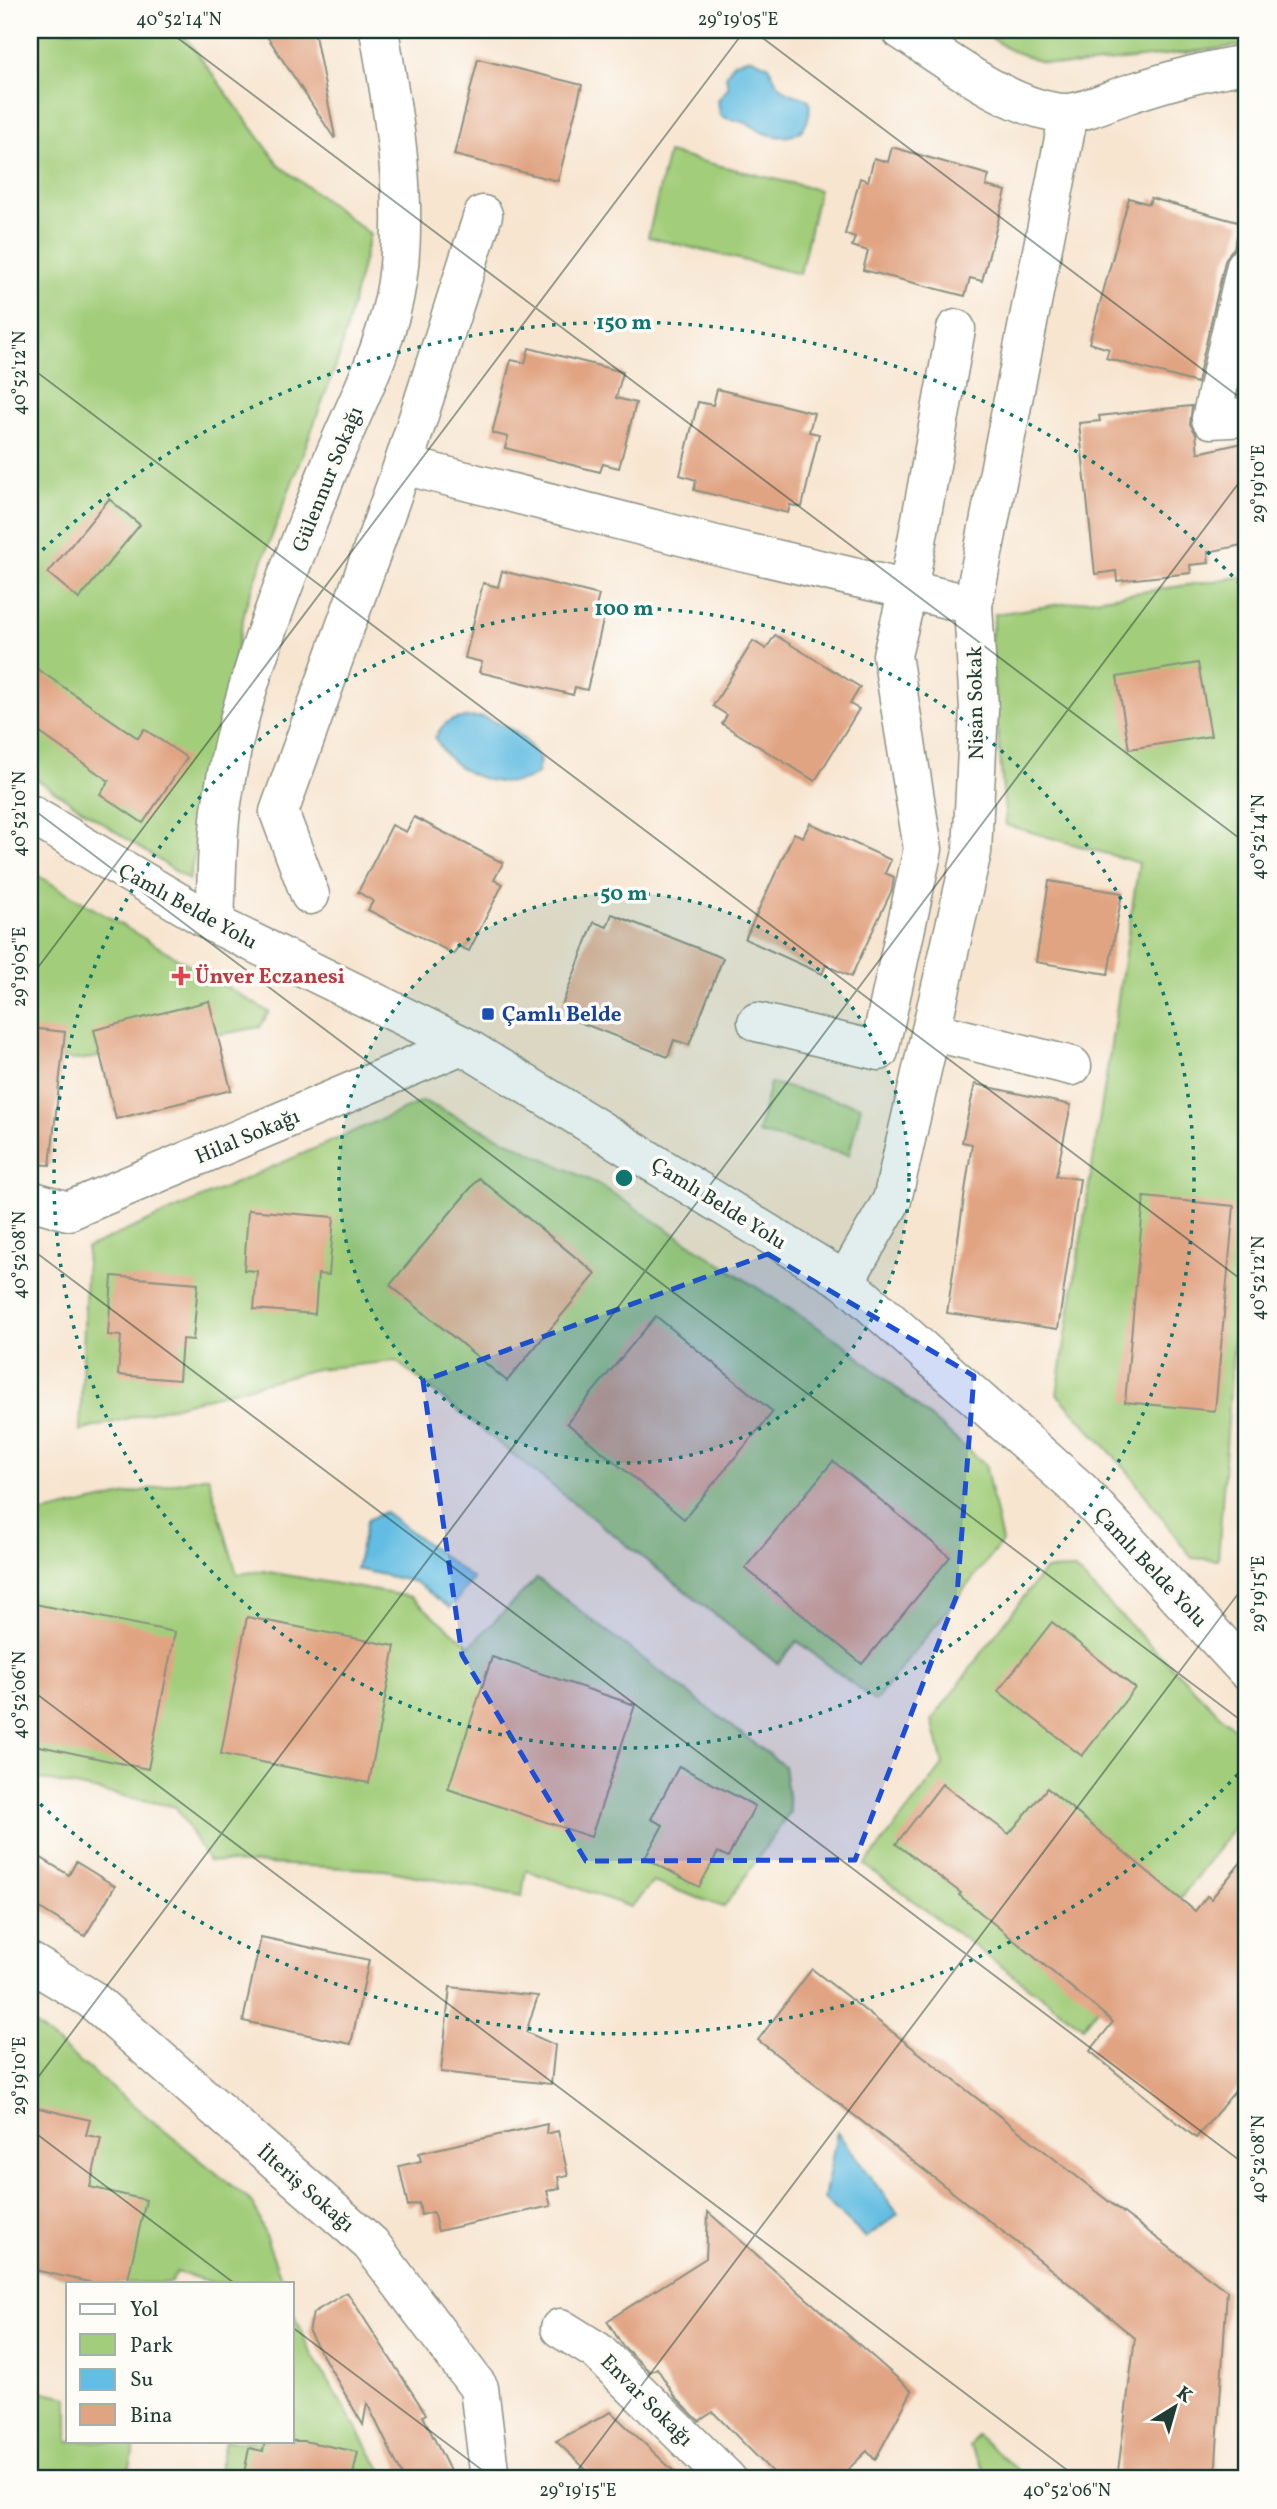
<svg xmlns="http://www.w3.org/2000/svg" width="1277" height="2509" viewBox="0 0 1277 2509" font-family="Vollkorn,serif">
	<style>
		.green { fill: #a2cd7a; stroke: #608557; stroke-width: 2 }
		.water { fill: #64bde2; stroke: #427d8b; stroke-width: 2 }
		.building { fill: #e1a483 }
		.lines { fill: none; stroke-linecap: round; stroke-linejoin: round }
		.minor-casing { stroke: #8b9182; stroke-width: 41 }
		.minor { stroke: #fff; stroke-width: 38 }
		.marked { fill: #1d4ed8; fill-opacity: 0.2; stroke: #1d4ed8; stroke-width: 5; stroke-dasharray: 14 9; stroke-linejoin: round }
		.ticks { fill: none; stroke: #1f3d34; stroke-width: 2; stroke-opacity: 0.45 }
		.ring { fill: none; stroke: #0f766e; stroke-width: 3.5; stroke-dasharray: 3.5 7 }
		.health-dot { fill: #e0444e; stroke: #fdfcf7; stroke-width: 2.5 }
		.transit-dot { fill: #1a4fb4; stroke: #fdfcf7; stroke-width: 2.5 }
		.labels { text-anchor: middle; stroke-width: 7; stroke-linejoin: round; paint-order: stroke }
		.street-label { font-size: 21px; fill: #1f3d34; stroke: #fdfcf7 }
		.health-label { font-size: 21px; font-weight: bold; fill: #be3a42; stroke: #fdfcf7; text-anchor: start }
		.transit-label { font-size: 21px; font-weight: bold; fill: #164399; stroke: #fdfcf7; text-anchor: start }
		.centre { fill: #0f766e; stroke: #fdfcf7; stroke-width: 3.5 }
		.ring-label { font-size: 21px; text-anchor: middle; font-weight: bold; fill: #0f766e; stroke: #fdfcf7; stroke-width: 7; stroke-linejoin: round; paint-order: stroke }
		.neatline { fill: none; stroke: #1f3d34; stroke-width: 2.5 }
		.ticks-label { font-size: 18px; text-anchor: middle; fill: #1f3d34 }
	</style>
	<rect width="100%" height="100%" fill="#fdfcf7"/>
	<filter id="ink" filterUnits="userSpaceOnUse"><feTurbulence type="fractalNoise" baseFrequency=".0143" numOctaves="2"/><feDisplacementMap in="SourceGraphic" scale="14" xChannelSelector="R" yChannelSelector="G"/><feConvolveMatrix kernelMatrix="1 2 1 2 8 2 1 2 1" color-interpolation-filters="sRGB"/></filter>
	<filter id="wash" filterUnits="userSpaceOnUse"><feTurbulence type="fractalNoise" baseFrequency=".00686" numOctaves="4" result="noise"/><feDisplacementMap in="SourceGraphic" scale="28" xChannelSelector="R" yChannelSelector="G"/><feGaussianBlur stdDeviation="1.57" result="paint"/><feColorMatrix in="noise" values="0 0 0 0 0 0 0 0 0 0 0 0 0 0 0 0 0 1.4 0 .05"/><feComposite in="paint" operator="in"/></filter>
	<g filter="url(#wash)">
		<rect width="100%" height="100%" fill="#f7e5d0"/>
		<g class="green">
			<polygon points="30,30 180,30 280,166 370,234 339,357 246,605 189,880 30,775"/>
			<polygon points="980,30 1247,30 1247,45 1091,64 1062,65 1039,61 1008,49"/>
			<polygon points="668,153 819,190 800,274 648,237"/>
			<polygon points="1247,576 1247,1152 1218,1560 1192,1558 1125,1468 1057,1394 1139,863 1006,825 990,643 995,614"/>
			<polygon points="30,871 269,1012 260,1027 93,1058 74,1060 30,1052"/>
			<polygon points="770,1083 861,1106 849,1155 758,1133"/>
			<polygon points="423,1101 600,1185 845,1345 985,1464 1002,1542 875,1701 797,1641 778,1664 600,1524 396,1361 316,1369 80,1431 87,1248"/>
			<polygon points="208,1476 237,1574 263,1571 411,1597 470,1646 537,1578 784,1766 790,1812 724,1907 653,1882 631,1907 526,1870 522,1896 385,1870 208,1861 176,1807 30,1777 30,1516"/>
			<polygon points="1074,1569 1247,1742 1247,1810 1083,2027 865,1865 943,1765 932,1720 1044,1570"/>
			<polygon points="30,2021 253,2203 283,2283 215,2283 176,2272 171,2283 95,2283 30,2269"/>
			<polygon points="292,2306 308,2348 387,2479 217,2479 225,2441 292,2441"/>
			<polygon points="30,2389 68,2397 68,2441 136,2441 127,2479 30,2479"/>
			<polygon points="977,2435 1028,2479 992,2479 969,2446"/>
		</g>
		<g class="water">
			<path d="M751 58 768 65C772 74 777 85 786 91 792 96 801 95 809 100 813 131 793 143 764 133 758 131 753 125 746 123 736 120 729 121 720 115L718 100 728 88 726 76 734 62Z"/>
			<path d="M482 717C514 729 520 731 540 759L537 774C511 792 469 779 448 757 443 752 439 744 435 738 446 715 460 718 482 717Z"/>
			<polygon points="385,1512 473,1579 450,1608 415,1582 356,1569 367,1520"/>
			<polygon points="837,2132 898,2214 866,2238 824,2199"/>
		</g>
		<g id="blocks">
			<g class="building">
				<polygon points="263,30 314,30 335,137 334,138"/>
				<polygon points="478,59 582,85 558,181 454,155"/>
				<polygon points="892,147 989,175 986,186 1006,191 982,281 970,278 965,296 863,270 868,251 852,246 855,237 845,234 860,178 868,181 874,158 888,162"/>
				<polygon points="1129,198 1149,204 1151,198 1241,223 1234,248 1230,252 1225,261 1197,383 1106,358 1109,349 1089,343"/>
				<polygon points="529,348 623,372 616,398 636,403 619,468 603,464 600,472 505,448 508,437 492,433 511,360 525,363"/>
				<polygon points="717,389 814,413 809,432 819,434 802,507 790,505 788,513 694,490 696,480 680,475 698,402 713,405"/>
				<polygon points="1192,406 1190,424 1196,434 1198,453 1247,442 1247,544 1208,552 1209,563 1190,565 1191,573 1117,581 1116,571 1095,574 1079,423 1100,421 1099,416"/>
				<polygon points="109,499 140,525 79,599 48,573"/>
				<polygon points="502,571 599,595 594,614 604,616 587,690 575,687 573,695 479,672 482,662 465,658 483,583 498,587"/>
				<polygon points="775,635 860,687 850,704 859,709 815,781 722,724 727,715 713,706 753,641 766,649"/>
				<polygon points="1198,663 1211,736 1129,749 1117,677"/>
				<polygon points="30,664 138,738 144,729 187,758 143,823 100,794 109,781 30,726"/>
				<polygon points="414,817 503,863 494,880 503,884 469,951 458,946 454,954 368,910 373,901 358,892 392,825 406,832"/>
				<polygon points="810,823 891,860 885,873 894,877 892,890 851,977 826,965 822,974 745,939 794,833 803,837"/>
				<polygon points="1049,881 1122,893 1108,974 1036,962"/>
				<polygon points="612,914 723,958 689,1045 674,1040 668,1057 574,1020 577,1011 562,1005 594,922 607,927"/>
				<polygon points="209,1001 231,1090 116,1119 94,1030"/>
				<polygon points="30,1028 65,1032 50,1165 30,1164"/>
				<polygon points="975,1084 1071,1105 1056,1176 1080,1179 1058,1329 947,1313 972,1144 962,1142"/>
				<polygon points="479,1178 596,1274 507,1381 390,1285"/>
				<polygon points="1144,1197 1234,1206 1215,1411 1125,1402"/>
				<polygon points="248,1210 334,1217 329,1275 318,1274 315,1314 254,1309 257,1271 244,1270"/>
				<polygon points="112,1276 198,1283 193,1340 182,1339 179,1380 118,1375 121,1336 108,1335"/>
				<polygon points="656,1316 773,1412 684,1519 567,1423"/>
				<polygon points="833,1461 950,1557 862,1664 745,1568"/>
				<polygon points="30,1603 175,1632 148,1769 30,1744"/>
				<polygon points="247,1617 395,1646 369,1783 221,1754"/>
				<polygon points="1052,1622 1135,1688 1082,1756 998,1691"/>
				<polygon points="492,1657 635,1705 591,1837 448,1789"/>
				<polygon points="679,1766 755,1806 728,1857 718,1852 699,1887 645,1858 663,1825 651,1819"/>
				<polygon points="942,1784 1009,1834 1047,1788 1195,1911 1207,1896 1211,1899 1247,1855 1247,2077 1196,2138 1090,2051 1113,2022 959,1895 961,1893 896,1844"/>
				<polygon points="30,1851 69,1875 76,1862 115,1886 85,1936 30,1902"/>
				<polygon points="261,1937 369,1960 351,2044 243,2021"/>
				<polygon points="812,1969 1117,2208 1227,2291 1215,2479 1117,2479 1135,2338 1062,2278 758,2040"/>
				<polygon points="450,1987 538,1996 526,2032 555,2045 551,2084 441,2072"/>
				<polygon points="30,2106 90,2120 86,2135 101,2138 90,2187 146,2200 127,2283 93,2283 30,2269"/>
				<polygon points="547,2124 546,2134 558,2131 568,2175 558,2177 560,2188 547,2191 551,2206 438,2231 433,2212 421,2215 419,2203 408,2206 399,2166 421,2161 419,2153"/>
				<polygon points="708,2212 912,2391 875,2460 867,2451 838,2479 779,2479 713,2412 699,2421 676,2398 657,2368 650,2372 623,2346 607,2321 706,2258"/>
				<polygon points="347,2292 426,2414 423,2416 454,2479 404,2479 367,2403 363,2425 309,2332 313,2313"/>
				<polygon points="611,2412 682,2479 596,2479 556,2441"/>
				<polygon points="265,2441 304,2441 358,2452 352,2479 243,2479 249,2448 263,2451"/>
			</g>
		</g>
	</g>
	<g filter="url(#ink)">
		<use href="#blocks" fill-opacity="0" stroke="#8b9182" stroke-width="2"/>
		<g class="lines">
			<g class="minor-casing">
				<g id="minor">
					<path d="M901 30C946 59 1013 112 1067 113 1083 113 1112 99 1128 94 1167 81 1207 70 1247 64"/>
					<polyline points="1246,266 1211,419 1247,417"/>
					<polyline points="403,465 732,549 973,605"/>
					<polyline points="30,814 215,924 462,1045 845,1281 1080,1490 1247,1671"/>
					<polyline points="310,895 279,812 403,465 483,215"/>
					<path d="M215 924C217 884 216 843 222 803 238 690 285 582 326 476 351 412 387 350 397 282 409 199 393 111 379 30"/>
					<polyline points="757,1022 879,1051 923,849 892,655 908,590 956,329"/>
					<polyline points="931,1031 1072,1066"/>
					<polyline points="30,1200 68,1211 462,1045"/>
					<polyline points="845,1281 892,1200 972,852 979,709 973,605 1069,113"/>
					<polyline points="30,1962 91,1999 371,2244 479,2388 490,2479"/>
					<polyline points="560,2328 597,2351 727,2479"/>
				</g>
			</g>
			<use href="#minor" class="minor"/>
		</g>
	</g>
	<path class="marked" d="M768 1254 974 1376 957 1595 855 1860 586 1861 462 1655 423 1381Z"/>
	<path class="ticks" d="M167 30 1247 844M752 30 1247 403M30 367 1247 1284M30 807 1247 1725M30 978 745 30M30 1248 1247 2166M30 1689 1079 2479M30 2088 1247 472M30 2129 234 2283M292 2327 494 2479M571 2479 1247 1582"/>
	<circle cx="624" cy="1178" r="285" fill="#0f766e" fill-opacity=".12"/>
	<g class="ring">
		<circle cx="624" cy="1178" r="285"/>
		<circle cx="624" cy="1178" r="570"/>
		<path d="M1245 1767A856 856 0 0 1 35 1799M35 557A856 856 0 0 1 1245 589"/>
	</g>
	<path class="health-dot" d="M177.5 965.5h7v7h7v7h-7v7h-7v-7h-7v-7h7z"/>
	<rect class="transit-dot" x="481" y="1007" width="14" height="14" rx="3.5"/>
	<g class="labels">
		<g class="street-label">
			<text transform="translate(327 479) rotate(-68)" y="7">Gülennur Sokağı</text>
			<text transform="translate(975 703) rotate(-91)" y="7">Nisan Sokak</text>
			<text transform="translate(188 906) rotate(29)" y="7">Çamlı Belde Yolu</text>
			<text transform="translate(247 1136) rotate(-23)" y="7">Hilal Sokağı</text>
			<text transform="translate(719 1203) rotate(32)" y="7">Çamlı Belde Yolu</text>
			<text transform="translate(1151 1567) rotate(47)" y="7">Çamlı Belde Yolu</text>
			<text transform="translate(306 2188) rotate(41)" y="7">İlteriş Sokağı</text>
			<text transform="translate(647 2400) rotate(45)" y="7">Envar Sokağı</text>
		</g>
		<g class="health-label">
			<text x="195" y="983">Ünver Eczanesi</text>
		</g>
		<g class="transit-label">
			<text x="502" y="1021">Çamlı Belde</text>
		</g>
	</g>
	<circle cx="624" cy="1178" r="10" class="centre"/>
	<g class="ring-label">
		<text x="624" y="329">150 m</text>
		<text x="624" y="615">100 m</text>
		<text x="624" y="900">50 m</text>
	</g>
	<rect width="1277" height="2509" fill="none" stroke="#fdfcf7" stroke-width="77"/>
	<rect x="66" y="2282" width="228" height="161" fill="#fdfcf7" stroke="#a4b0a9" stroke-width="2"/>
	<rect x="80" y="2304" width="35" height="10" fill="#ffffff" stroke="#a4b0a9" stroke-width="2"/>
	<text x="130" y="2316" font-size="21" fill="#1f3d34">Yol</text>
	<rect x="80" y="2334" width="35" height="21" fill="#a2cd7a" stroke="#a4b0a9" stroke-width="2"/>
	<text x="130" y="2352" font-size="21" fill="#1f3d34">Park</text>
	<rect x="80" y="2369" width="35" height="21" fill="#64bde2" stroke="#a4b0a9" stroke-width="2"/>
	<text x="130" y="2386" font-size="21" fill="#1f3d34">Su</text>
	<rect x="80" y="2404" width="35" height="21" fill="#e1a483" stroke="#a4b0a9" stroke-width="2"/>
	<text x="130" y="2422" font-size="21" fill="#1f3d34">Bina</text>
	<g transform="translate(1175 2407) rotate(37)" stroke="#fdfcf7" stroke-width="5" paint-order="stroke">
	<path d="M0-5L12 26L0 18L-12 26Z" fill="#1f3d34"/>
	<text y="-10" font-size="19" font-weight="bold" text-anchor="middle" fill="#1f3d34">K</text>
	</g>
	<rect x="38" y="38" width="1200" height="2432" class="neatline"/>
	<g class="ticks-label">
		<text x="179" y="25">40°52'14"N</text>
		<text x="738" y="25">29°19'05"E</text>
		<text transform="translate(19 373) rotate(-90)" y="6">40°52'12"N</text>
		<text transform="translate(1258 484) rotate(-90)" y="6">29°19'10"E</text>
		<text transform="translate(19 814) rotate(-90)" y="6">40°52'10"N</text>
		<text transform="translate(1258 837) rotate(-90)" y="6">40°52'14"N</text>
		<text transform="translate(19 967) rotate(-90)" y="6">29°19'05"E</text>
		<text transform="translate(19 1255) rotate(-90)" y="6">40°52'08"N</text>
		<text transform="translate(1258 1278) rotate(-90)" y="6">40°52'12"N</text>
		<text transform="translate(1258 1594) rotate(-90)" y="6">29°19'15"E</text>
		<text transform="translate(19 1695) rotate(-90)" y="6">40°52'06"N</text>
		<text transform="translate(19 2076) rotate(-90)" y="6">29°19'10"E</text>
		<text transform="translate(1258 2159) rotate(-90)" y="6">40°52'08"N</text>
		<text x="578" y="2496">29°19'15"E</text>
		<text x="1067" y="2496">40°52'06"N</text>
	</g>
</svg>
